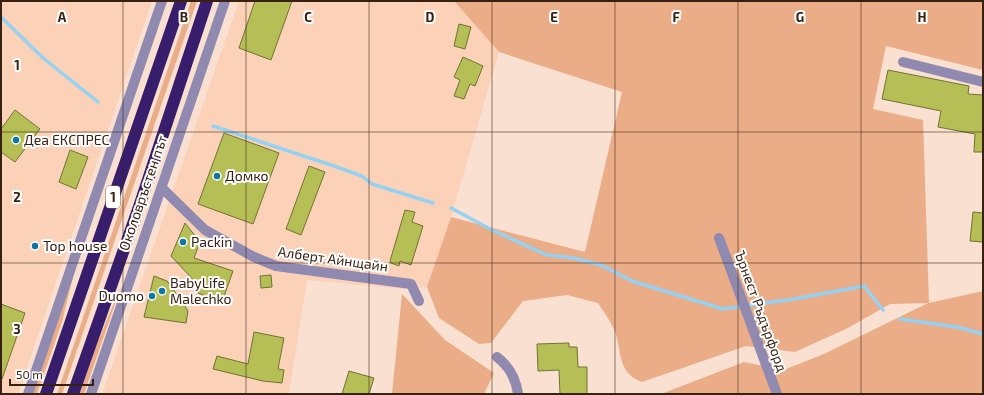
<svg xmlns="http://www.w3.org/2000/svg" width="984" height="395" viewBox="0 0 984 395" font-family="'Exo 2',sans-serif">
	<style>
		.built { fill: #fbd2b8 }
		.green { fill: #eaad87 }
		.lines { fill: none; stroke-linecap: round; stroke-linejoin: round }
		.stream { stroke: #95d1f2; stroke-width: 3.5 }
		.building { fill: #b6be56; stroke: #6e7333 }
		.street { stroke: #9089b0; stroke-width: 10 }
		.highway { stroke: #381d6c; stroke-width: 12 }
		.grid { fill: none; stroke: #382112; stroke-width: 1; stroke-opacity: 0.55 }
		.poi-dot { fill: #0b77a2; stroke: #fff; stroke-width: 1.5 }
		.labels { text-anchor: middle; stroke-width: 4; stroke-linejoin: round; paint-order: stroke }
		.shield { fill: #fff; stroke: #746459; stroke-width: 1 }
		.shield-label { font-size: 13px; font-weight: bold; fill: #382112 }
		.poi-label { font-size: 14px; fill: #382112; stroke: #fff; text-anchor: start }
		.street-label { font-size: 14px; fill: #382112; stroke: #fff }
		.grid-label { font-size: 13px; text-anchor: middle; font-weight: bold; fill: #382112; stroke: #fff; stroke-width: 4; stroke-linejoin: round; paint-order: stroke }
	</style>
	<rect width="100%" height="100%" fill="#f9e0d1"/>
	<g class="built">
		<polygon points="1,1 152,1 18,394 1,394"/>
		<polygon points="239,1 454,1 499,52 451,217 427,287 405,289 307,280 289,394 102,394"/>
	</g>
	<g class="green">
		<polygon points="191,1 197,1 62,394 57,394"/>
		<path d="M454 1H983V70L886 46 873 109 923 120 929 303 983 291V394H661L744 362 758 365 786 369 824 354 928 303 890 304 848 328 795 352 746 346 642 382C615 372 623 348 613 327 609 319 603 311 598 303L567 295 523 301 491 343 479 344 439 318 427 287 451 217 585 252 622 92 499 52Z"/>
		<polygon points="74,273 62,322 37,394 32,394"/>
		<polygon points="122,284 84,394 79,394 98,341"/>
		<polygon points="402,294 445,340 494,373 484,394 392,394"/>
	</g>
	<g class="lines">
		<g class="stream">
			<polyline points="1,17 43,58 98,102"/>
			<polyline points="213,126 331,165 362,176 372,184 433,203"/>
			<polyline points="451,208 492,230 547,255 574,258 601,265 632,281 723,309 794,299 864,286 883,310"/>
			<polyline points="900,319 957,327 983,334"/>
		</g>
	</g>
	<g class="building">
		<polygon points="255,1 292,1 271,60 239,48"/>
		<polygon points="459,24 471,27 465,49 454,46"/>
		<polygon points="463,57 483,66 475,86 470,84 464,99 454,96 460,80 454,77"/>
		<polygon points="888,70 969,86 968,94 983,95 983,152 974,152 975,134 938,127 941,111 882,99"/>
		<polygon points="15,110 40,129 15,162 1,152 1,129"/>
		<polygon points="224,133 279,153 253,224 198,204"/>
		<polygon points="70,150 88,157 76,189 59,182"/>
		<polygon points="309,166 325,172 301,235 286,229"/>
		<polygon points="405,210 415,212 412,222 423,226 411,265 400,261 399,266 391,263 390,261"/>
		<polygon points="973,212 983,213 983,242 970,241"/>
		<polygon points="185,223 200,242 194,258 233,271 222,302 198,293 200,287 171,256"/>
		<polygon points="271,275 272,287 261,288 260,276"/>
		<polygon points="154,276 167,281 181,300 188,311 186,323 144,317"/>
		<polygon points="1,304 25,313 2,379 1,379"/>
		<polygon points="254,332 284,338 278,369 284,370 282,383 263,381 213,369 217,356 248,364"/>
		<polygon points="569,343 569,347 577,347 578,367 587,367 587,394 560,394 559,370 538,371 537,344"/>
		<polygon points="349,371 374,378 369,394 342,394"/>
	</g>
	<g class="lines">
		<g class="street">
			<polyline points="903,62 983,82"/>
			<polyline points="162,188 205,230 254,257 276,266 411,284 419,301"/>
			<polyline points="719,238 777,394"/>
			<path d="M497 357C509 366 516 379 518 394"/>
			<polyline points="28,394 162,1"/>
			<polyline points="91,394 225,1"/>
		</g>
		<g class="highway">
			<polyline points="46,394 181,1"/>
			<polyline points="73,394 140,204 207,1"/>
		</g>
	</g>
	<path class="grid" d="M123 1V394M246 1V394M369 1V394M492 1V394M615 1V394M738 1V394M861 1V394M1 132H983M1 263H983"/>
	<g class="poi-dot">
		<circle cx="16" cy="140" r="4"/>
		<circle cx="217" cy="176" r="4"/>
		<circle cx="183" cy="242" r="4"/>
		<circle cx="35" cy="246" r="4"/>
		<circle cx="162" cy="291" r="4"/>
		<circle cx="152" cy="296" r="4"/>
	</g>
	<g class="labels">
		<rect class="shield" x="106" y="186" width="14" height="22" rx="3"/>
		<g class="shield-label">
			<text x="113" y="202">1</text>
		</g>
		<g class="poi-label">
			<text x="24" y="145">Деа ЕКСПРЕС</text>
			<text x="225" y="181">Домко</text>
			<text x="191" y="247">Packin</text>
			<text x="43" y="251">Top house</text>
			<text x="170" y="288">BabyLife<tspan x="170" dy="16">Malechko</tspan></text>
			<text x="144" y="301" text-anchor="end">Duomo</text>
		</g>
		<g class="street-label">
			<text transform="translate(143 193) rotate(-71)" y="5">Околовръстен път</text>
			<text transform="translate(333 259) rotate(8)" y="5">Алберт Айнщайн</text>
			<text transform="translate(761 311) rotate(70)" y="5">Ърнест Ръдърфорд</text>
		</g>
	</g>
	<g class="grid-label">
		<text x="62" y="22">A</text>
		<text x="184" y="22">B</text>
		<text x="308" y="22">C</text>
		<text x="430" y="22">D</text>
		<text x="554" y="22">E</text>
		<text x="676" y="22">F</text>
		<text x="800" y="22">G</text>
		<text x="922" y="22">H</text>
		<text x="17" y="70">1</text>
		<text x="17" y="202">2</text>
		<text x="17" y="334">3</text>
	</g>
	<rect width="984" height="395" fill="none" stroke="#382112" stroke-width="4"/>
	<path d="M10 379v6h83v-6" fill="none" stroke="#382112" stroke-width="2"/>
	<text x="16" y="379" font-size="12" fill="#382112" stroke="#ffffff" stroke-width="3" paint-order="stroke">50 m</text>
</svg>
